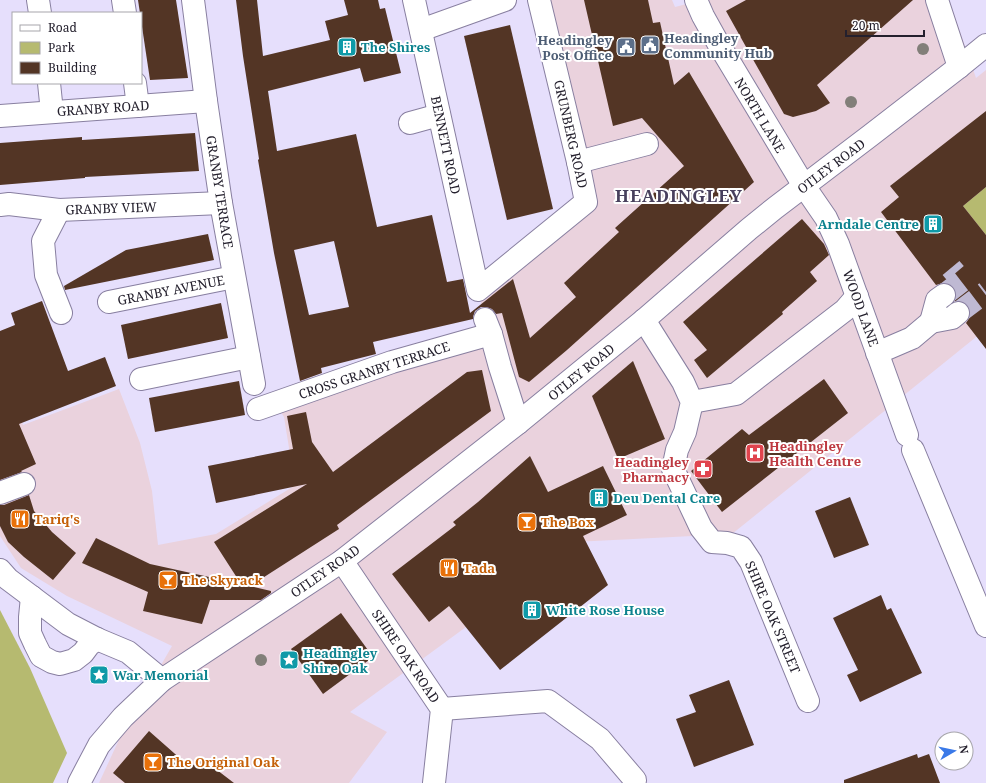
<svg xmlns="http://www.w3.org/2000/svg" width="986" height="783" viewBox="0 0 986 783" font-family="'Noto Serif',serif">
	<style>
		.commercial { fill: #ead2dd }
		.green { fill: #b6ba70 }
		.building { fill: #533525; fill-rule: evenodd }
		.lines { fill: none; stroke-linecap: round; stroke-linejoin: round }
		.minor-tunnel { stroke: #bfb9d3; stroke-width: 22; stroke-dasharray: 22 11; stroke-linecap: butt }
		.minor-casing { stroke: #887fa0; stroke-width: 24 }
		.major-casing { stroke: #887fa0; stroke-width: 24 }
		.highway-casing { stroke: #887fa0; stroke-width: 24 }
		.minor { stroke: #fff; stroke-width: 22 }
		.major { stroke: #fff; stroke-width: 22 }
		.highway { stroke: #fff; stroke-width: 22 }
		.tree { fill: #827f79 }
		.labels { text-anchor: middle; stroke-width: 4; stroke-linejoin: round; paint-order: stroke }
		.service-label { font-size: 13px; font-weight: bold; fill: #4e5e75; stroke: #fff; text-anchor: start }
		.culture-label { font-size: 13px; font-weight: bold; fill: #0d838f; stroke: #fff; text-anchor: start }
		.street-label { font-size: 13px; fill: #24202d; stroke: #fff }
		.health-label { font-size: 13px; font-weight: bold; fill: #be3a42; stroke: #fff; text-anchor: start }
		.food-label { font-size: 13px; font-weight: bold; fill: #c56008; stroke: #fff; text-anchor: start }
		.district-label { font-size: 17px; font-weight: bold; letter-spacing: 1px; fill: #48405d; stroke: #fff }
	</style>
	<rect width="100%" height="100%" fill="#e6dffc"/>
	<polygon class="commercial" points="539,0 672,0 675,7 702,0 949,0 976,78 986,70 986,329 732,534 574,542 466,627 350,712 387,732 349,783 99,783 123,731 172,646 67,596 21,568 0,536 0,379 4,378 23,425 119,389 140,443 152,491 158,545 216,534 307,478 290,454 284,417 275,403 491,334 485,319 478,290 586,202"/>
	<g class="green">
		<polygon points="986,187 986,235 963,206"/>
		<polygon points="0,610 30,668 67,753 53,783 0,783"/>
	</g>
	<g class="building">
		<polygon points="138,0 176,0 188,78 150,80"/>
		<path d="M236 0H257L263 56 330 40 325 21 348 15 344 0H378L380 9 385 8 401 73 364 82 360 68 268 91 277 151 356 134 377 227 432 215 447 282 463 279 470 313 513 279 530 338 576 297 564 283 619 232 615 228 684 166 642 118 613 126 584 0H648L653 23 660 22 674 85 689 72 754 182 567 350 529 382 519 377 502 313 496 314 492 309 486 307H481L475 311 473 317V319L373 342 376 354 321 368 322 373 300 381 274 253 258 160 259 159 243 56ZM334 241 349 307 309 315 294 250Z"/>
		<polygon points="746,0 913,0 817,85 830,103 816,111 793,117 784,114 755,63 726,11"/>
		<polygon points="510,25 553,209 507,220 464,36"/>
		<polygon points="986,111 986,187 963,206 986,235 986,349 966,323 970,317 970,310 968,305 962,301 955,301 956,293 954,288 950,284 943,283 936,285 881,212 899,197 890,186"/>
		<polygon points="195,133 199,171 85,177 85,178 0,185 0,143 82,137 82,140"/>
		<polygon points="802,219 824,244 829,255 810,272 817,281 782,312 783,314 707,378 694,360 707,350 683,322"/>
		<polygon points="208,234 214,260 65,290 64,286 126,250"/>
		<polygon points="42,301 68,371 105,357 116,386 19,424 36,464 21,471 22,472 0,480 0,331 15,325 11,313"/>
		<polygon points="221,303 228,338 128,359 121,325"/>
		<polygon points="633,361 665,439 618,459 592,396"/>
		<polygon points="482,370 491,411 337,525 339,529 250,586 271,591 271,593 261,600 210,600 202,624 143,611 148,592 82,563 96,538 150,564 241,584 214,542 307,484 216,503 208,466 293,449 287,416 306,412 312,442 333,472 467,372"/>
		<polygon points="824,379 848,413 722,512 691,471 742,429 749,435"/>
		<polygon points="239,381 245,415 155,432 149,398"/>
		<polygon points="530,456 548,492 603,466 627,515 583,536 608,585 500,670 449,606 429,622 392,574 456,525 453,522 478,502"/>
		<polygon points="29,495 34,511 52,532 76,553 53,580 24,557 8,542 0,526 0,505 4,505"/>
		<polygon points="850,497 869,545 834,558 815,511"/>
		<polygon points="881,595 887,610 891,608 922,673 860,702 847,675 858,670 833,618"/>
		<polygon points="341,613 373,657 323,694 291,649"/>
		<polygon points="729,680 754,745 694,767 676,719 696,712 689,695"/>
		<polygon points="149,731 191,768 200,757 234,783 125,783 113,773"/>
		<polygon points="917,754 918,758 929,754 940,783 844,783 844,780"/>
	</g>
	<g class="lines">
		<g class="minor-tunnel">
			<polyline points="944,295 962,281 951,268"/>
			<polyline points="958,313 986,292"/>
		</g>
		<g class="minor-casing">
			<g id="minor">
				<polyline points="38,0 40,13"/>
				<polyline points="123,0 125,13"/>
				<polyline points="193,0 206,101 221,203 254,384"/>
				<polyline points="414,0 478,290 586,202 578,162 539,0"/>
				<polyline points="937,0 959,67"/>
				<polyline points="421,30 505,0"/>
				<polyline points="49,83 52,112"/>
				<polyline points="135,83 138,106"/>
				<polyline points="0,116 206,101"/>
				<polyline points="410,123 439,115"/>
				<polyline points="578,162 647,144"/>
				<polyline points="804,186 826,218 838,244 907,435"/>
				<polyline points="0,205 9,204 59,210 221,203"/>
				<polyline points="59,210 43,241 46,275 61,313"/>
				<polyline points="944,295 937,300 931,322 952,318 958,313"/>
				<polyline points="109,302 234,277"/>
				<polyline points="485,319 491,334 500,367 518,423"/>
				<polyline points="644,320 683,382 692,402 685,432 677,450 673,469 701,528 712,542 727,543 741,547 751,562 808,701"/>
				<polyline points="877,353 912,338 931,322"/>
				<polyline points="141,379 249,357"/>
				<polyline points="692,402 736,394 845,310 857,296"/>
				<polyline points="258,409 392,362 491,334"/>
				<polyline points="913,450 986,626"/>
				<polyline points="0,493 24,484"/>
				<polyline points="342,561 442,709 434,783"/>
				<polyline points="0,570 8,579 68,624 97,639 128,652 162,680"/>
				<polyline points="32,597 30,617 30,633 35,644 41,656 52,662 60,664 74,660 83,653 89,645 97,639"/>
				<polyline points="442,709 548,701 600,739 635,780"/>
			</g>
		</g>
		<g class="major-casing">
			<polyline id="major" points="696,0 703,16 718,43 804,186"/>
		</g>
		<g class="highway-casing">
			<polyline id="highway" points="79,783 99,745 123,717 162,680 342,561 518,423 644,320 749,229 775,208 871,135 959,67 986,45"/>
		</g>
		<use href="#minor" class="minor"/>
		<use href="#major" class="major"/>
		<use href="#highway" class="highway"/>
	</g>
	<g class="tree">
		<circle cx="923" cy="49" r="6"/>
		<circle cx="851" cy="102" r="6"/>
		<circle cx="261" cy="660" r="6"/>
	</g>
	<defs>
		<g id="civic-square" transform="scale(1)"><rect x="-9" y="-9" width="18" height="18" rx="4" fill="#5c6f8a" stroke="#fff"/><path d="M-.6-6.5H3V-4.5H.6V-3L4-1V1h2V6H-6V1h2V-1L-.6-3ZM-1.2 2.5V6h2.4V2.5Z" fill="#fff"/></g>
		<g id="building-square" transform="scale(1)"><rect x="-9" y="-9" width="18" height="18" rx="4" fill="#0f9aa8" stroke="#fff"/><path d="M-4-6H4V6H1V3H-1V6H-4ZM-2.5-4.3h1.7v1.8h-1.7ZM.8-4.3h1.7v1.8H.8ZM-2.5-1h1.7V.8h-1.7ZM.8-1h1.7V.8H.8Z" fill="#fff"/></g>
		<g id="hospital-square" transform="scale(1)"><rect x="-9" y="-9" width="18" height="18" rx="4" fill="#e0444e" stroke="#fff"/><path d="M-5-5h3v3.5h4V-5h3V5h-3V1.5h-4V5h-3Z" fill="#fff"/></g>
		<g id="pharmacy-square" transform="scale(1)"><rect x="-9" y="-9" width="18" height="18" rx="4" fill="#e0444e" stroke="#fff"/><path d="M-2-6h4v4h4v4h-4v4h-4v-4h-4v-4h4Z" fill="#fff"/></g>
		<g id="restaurant-square" transform="scale(1)"><rect x="-9" y="-9" width="18" height="18" rx="4" fill="#e8710a" stroke="#fff"/><path d="M-5-6h1v4h1v-4h1v4h1v-4h1v5L-1.5 .5V6h-2V.5L-5-1ZM5-6V6H3V1.5H1.5Q1.5-4 5-6Z" fill="#fff"/></g>
		<g id="bar-square" transform="scale(1)"><rect x="-9" y="-9" width="18" height="18" rx="4" fill="#e8710a" stroke="#fff"/><path d="M-6-5H6L.8 .8V4.5H3.5V6h-7V4.5H-.8V.8Z" fill="#fff"/></g>
		<g id="sight-square" transform="scale(1)"><rect x="-9" y="-9" width="18" height="18" rx="4" fill="#0f9aa8" stroke="#fff"/><path d="M0-6L1.8-2.2L6-1.7L2.9 1.2L3.7 5.4L0 3.3L-3.7 5.4L-2.9 1.2L-6-1.7L-1.8-2.2Z" fill="#fff"/></g>
	</defs>
	<g fill-rule="evenodd">
		<use href="#civic-square" x="650" y="45"/>
		<use href="#building-square" x="347" y="47"/>
		<use href="#civic-square" x="626" y="47"/>
		<use href="#building-square" x="933" y="224"/>
		<use href="#hospital-square" x="755" y="453"/>
		<use href="#pharmacy-square" x="703" y="469"/>
		<use href="#building-square" x="599" y="498"/>
		<use href="#restaurant-square" x="20" y="519"/>
		<use href="#bar-square" x="527" y="522"/>
		<use href="#restaurant-square" x="449" y="568"/>
		<use href="#bar-square" x="168" y="580"/>
		<use href="#building-square" x="532" y="610"/>
		<use href="#sight-square" x="289" y="660"/>
		<use href="#sight-square" x="99" y="675"/>
		<use href="#bar-square" x="153" y="762"/>
	</g>
	<g class="labels">
		<g class="service-label">
			<text x="664" y="43">Headingley<tspan x="664" dy="15">Community Hub</tspan></text>
			<text x="612" y="45" text-anchor="end">Headingley<tspan x="612" dy="15">Post Office</tspan></text>
		</g>
		<g class="culture-label">
			<text x="361" y="52">The Shires</text>
			<text x="919" y="229" text-anchor="end">Arndale Centre</text>
			<text x="613" y="503">Deu Dental Care</text>
			<text x="546" y="615">White Rose House</text>
			<text x="303" y="658">Headingley<tspan x="303" dy="15">Shire Oak</tspan></text>
			<text x="113" y="680">War Memorial</text>
		</g>
		<g class="street-label">
			<text transform="translate(103 108) rotate(-4)" y="5">GRANBY ROAD</text>
			<text transform="translate(760 115) rotate(59)" y="5">NORTH LANE</text>
			<text transform="translate(571 134) rotate(77)" y="5">GRUNBERG ROAD</text>
			<text transform="translate(446 145) rotate(78)" y="5">BENNETT ROAD</text>
			<text transform="translate(831 166) rotate(-37)" y="5">OTLEY ROAD</text>
			<text transform="translate(220 192) rotate(81)" y="5">GRANBY TERRACE</text>
			<text transform="translate(111 208) rotate(-2)" y="5">GRANBY VIEW</text>
			<text transform="translate(171 290) rotate(-11)" y="5">GRANBY AVENUE</text>
			<text transform="translate(861 308) rotate(70)" y="5">WOOD LANE</text>
			<text transform="translate(374 370) rotate(-18)" y="5">CROSS GRANBY TERRACE</text>
			<text transform="translate(581 372) rotate(-39)" y="5">OTLEY ROAD</text>
			<text transform="translate(325 571) rotate(-35)" y="5">OTLEY ROAD</text>
			<text transform="translate(773 617) rotate(67)" y="5">SHIRE OAK STREET</text>
			<text transform="translate(406 656) rotate(56)" y="5">SHIRE OAK ROAD</text>
		</g>
		<g class="health-label">
			<text x="769" y="451">Headingley<tspan x="769" dy="15">Health Centre</tspan></text>
			<text x="689" y="467" text-anchor="end">Headingley<tspan x="689" dy="15">Pharmacy</tspan></text>
		</g>
		<g class="food-label">
			<text x="34" y="524">Tariq's</text>
			<text x="541" y="527">The Box</text>
			<text x="463" y="573">Tada</text>
			<text x="182" y="585">The Skyrack</text>
			<text x="167" y="767">The Original Oak</text>
		</g>
		<g class="district-label">
			<text x="679" y="202">HEADINGLEY</text>
		</g>
	</g>
	<rect x="12" y="12" width="130" height="72" fill="#ffffff" stroke="#a7a6ab"/>
	<rect x="20" y="25" width="20" height="6" fill="#ffffff" stroke="#a7a6ab"/>
	<text x="48" y="32" font-size="12" fill="#24202d">Road</text>
	<rect x="20" y="42" width="20" height="12" fill="#b6ba70" stroke="#a7a6ab"/>
	<text x="48" y="52" font-size="12" fill="#24202d">Park</text>
	<rect x="20" y="62" width="20" height="12" fill="#533525" stroke="#a7a6ab"/>
	<text x="48" y="72" font-size="12" fill="#24202d">Building</text>
	<g transform="translate(954 751) rotate(81)"><circle r="19" fill="#ffffff" stroke="#a7a6ab"/>
	<path d="M0-3L7 15L0 10L-7 15Z" fill="#3a79e8"/>
	<text y="-6" font-size="11" font-weight="bold" text-anchor="middle" fill="#24202d">N</text>
	</g>
	<path d="M846 30v6h78v-6" fill="none" stroke="#24202d" stroke-width="2"/>
	<text x="852" y="30" font-size="12" fill="#24202d" stroke="#ffffff" stroke-width="3" paint-order="stroke">20 m</text>
</svg>
